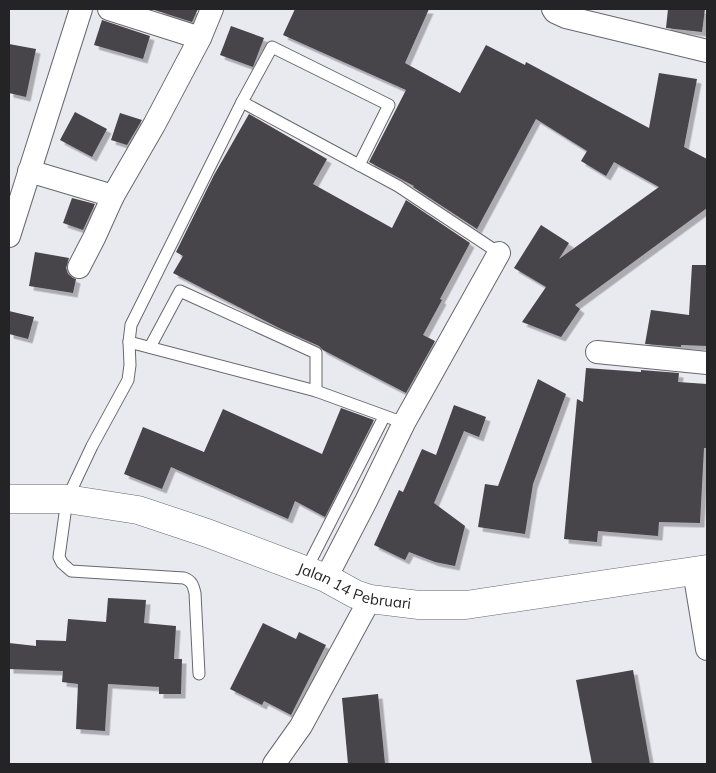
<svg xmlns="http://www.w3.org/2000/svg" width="716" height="773" viewBox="0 0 716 773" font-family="Mulish,sans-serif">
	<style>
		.building { fill: #46454a; filter: url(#shadow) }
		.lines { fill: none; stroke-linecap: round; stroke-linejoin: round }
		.service-casing { stroke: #68676d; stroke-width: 13 }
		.minor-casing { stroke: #68676d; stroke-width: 24 }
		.secondary-casing { stroke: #68676d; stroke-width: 29 }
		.service { stroke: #fff; stroke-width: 11 }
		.minor { stroke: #fff; stroke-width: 22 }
		.secondary { stroke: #fff; stroke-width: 28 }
		.labels { text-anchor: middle; stroke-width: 5; stroke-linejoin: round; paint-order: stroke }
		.street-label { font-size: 15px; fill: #242427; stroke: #fff }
	</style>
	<defs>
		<filter id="shadow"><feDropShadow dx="4.5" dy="4.5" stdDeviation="0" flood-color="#0004"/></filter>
	</defs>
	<rect width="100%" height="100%" fill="#e9e9f0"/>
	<g class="building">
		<polygon points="151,9 198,9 192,22"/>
		<polygon points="295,9 429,9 405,63 460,93 486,45 525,65 526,62 649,128 659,73 697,79 684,147 707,159 707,208 575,305 580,309 561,337 522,322 546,287 514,268 541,225 569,243 559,259 659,187 614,162 606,176 581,161 587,151 536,119 477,229 413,187 414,186 369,162 406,90 283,35"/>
		<polygon points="668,9 705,9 702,32 666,28"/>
		<polygon points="102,20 150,36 143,59 94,45"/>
		<polygon points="231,26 264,38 253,67 220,55"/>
		<polygon points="9,44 36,49 26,97 9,93"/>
		<polygon points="75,112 107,129 92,157 60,140"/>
		<polygon points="120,113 142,120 127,145 111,140"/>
		<polygon points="249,114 327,159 313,184 392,228 406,200 470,243 440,299 442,300 423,335 435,341 406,393 323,350 319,346 281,329 173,273 183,256 176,252 214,175"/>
		<polygon points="72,198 95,204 83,230 63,223"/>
		<polygon points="35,252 69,258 66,268 68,274 73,278 76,279 73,293 29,286"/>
		<polygon points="692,265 707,265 707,346 681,345 681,347 645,344 651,310 689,315"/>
		<polygon points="9,311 34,317 28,339 9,334"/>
		<polygon points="586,368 641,372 641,370 679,373 678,382 707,384 707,448 704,448 700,523 659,522 658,536 598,531 597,542 564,539 577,399 583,402"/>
		<polygon points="538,379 566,394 533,484 525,534 478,527 485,484 498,486"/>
		<polygon points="454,405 486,417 479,437 464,431 434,503 465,526 455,566 435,562 409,552 405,560 374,545 399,490 403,492 422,449 436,455"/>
		<polygon points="341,408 374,420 325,517 295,501 288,519 171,467 162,489 124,474 143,427 204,452 223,409 322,454"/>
		<polygon points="108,598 146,600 144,623 176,626 174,659 182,659 181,694 159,694 159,687 108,684 105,731 76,729 78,684 62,682 63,671 9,669 9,643 36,646 36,640 66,641 68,619 106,622"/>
		<polygon points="263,623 296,639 299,632 326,645 291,715 264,701 262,705 230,689"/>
		<polygon points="633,670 650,764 592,764 576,680"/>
		<polygon points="378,694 385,764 348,764 342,698"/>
	</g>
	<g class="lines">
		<g class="service-casing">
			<g id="service">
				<polyline points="242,102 272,47 389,105 359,165"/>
				<polyline points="129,342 131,325 242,102 398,186 499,253"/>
				<polyline points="150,347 180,291 316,353 316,391"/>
				<polyline points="305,570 311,560 384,417"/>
				<path d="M199 674 195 593C193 585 192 581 184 578L71 571 62 563 59 557 67 499 92 446 128 380 130 365 129 342 316 391 404 423"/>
			</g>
		</g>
		<g class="minor-casing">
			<g id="minor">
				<polyline points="109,9 200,38 212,9"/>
				<polyline points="553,9 555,12 566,17 707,51"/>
				<polyline points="29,171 113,196 154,125 200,38"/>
				<polyline points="9,236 81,9"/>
				<polyline points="79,267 94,238 113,196"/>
				<polyline points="597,352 707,363"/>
				<polyline points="694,571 707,649"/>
				<polyline points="326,578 366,501 404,423 499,253"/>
				<polyline points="274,764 301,726 370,599"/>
			</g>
		</g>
		<g class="secondary-casing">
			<g id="secondary">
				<path id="s1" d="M9 499H67L138 510 207 533 326 578 355 594 370 599 419 605H466L707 569"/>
			</g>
		</g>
		<use href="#service" class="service"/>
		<use href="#minor" class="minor"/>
		<use href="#secondary" class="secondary"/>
	</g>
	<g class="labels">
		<g class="street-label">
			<text dy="5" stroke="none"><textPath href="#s1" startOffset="360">Jalan 14 Pebruari</textPath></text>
		</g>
	</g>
	<rect width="716" height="773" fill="none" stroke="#242427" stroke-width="20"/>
</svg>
